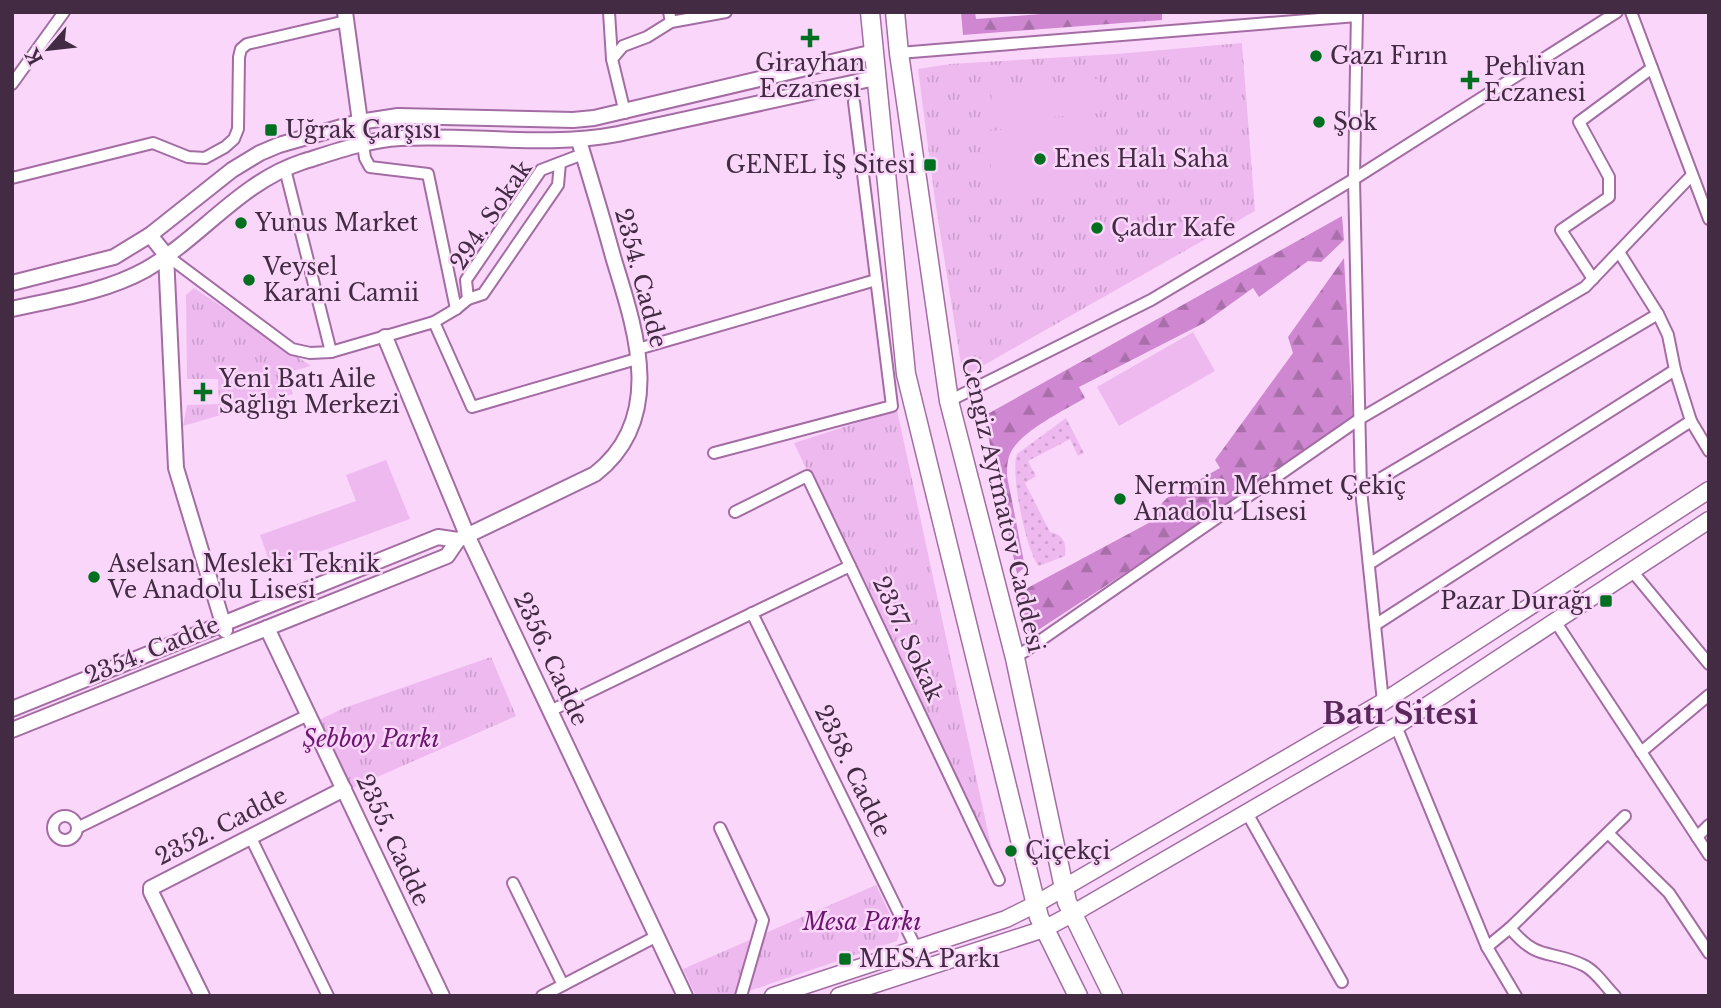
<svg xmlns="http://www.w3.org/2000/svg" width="1721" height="1008" viewBox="0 0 1721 1008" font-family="'Libre Baskerville',serif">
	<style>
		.grass { fill: url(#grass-dots) }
		.forest { fill: url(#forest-firs) }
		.park { fill: url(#park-tufts) }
		.pitch { fill: #eeb9ef }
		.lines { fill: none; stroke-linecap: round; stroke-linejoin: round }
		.minor-casing { stroke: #a36da4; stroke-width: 14 }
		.tertiary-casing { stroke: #a36da4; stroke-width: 18 }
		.secondary-casing { stroke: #a36da4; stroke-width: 19 }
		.primary-casing { stroke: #a36da4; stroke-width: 21 }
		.minor { stroke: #fff; stroke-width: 10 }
		.tertiary { stroke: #fff; stroke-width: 14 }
		.secondary { stroke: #fff; stroke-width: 16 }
		.primary { stroke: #fff; stroke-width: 18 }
		.poi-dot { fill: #006f20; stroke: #fad7fa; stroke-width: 2.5 }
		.labels { text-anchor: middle; stroke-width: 5; stroke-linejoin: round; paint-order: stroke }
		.poi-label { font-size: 23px; fill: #422b43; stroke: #fad7fa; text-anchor: start }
		.street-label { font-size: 23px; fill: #422b43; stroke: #fad7fa }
		.park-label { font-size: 23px; font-style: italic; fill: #6d1671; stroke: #fad7fa }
		.district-label { font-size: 30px; font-weight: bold; fill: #5a295c; stroke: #fad7fa }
	</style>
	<defs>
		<pattern id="grass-dots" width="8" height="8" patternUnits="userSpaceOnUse" patternTransform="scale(1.75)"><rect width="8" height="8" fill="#eeb9ef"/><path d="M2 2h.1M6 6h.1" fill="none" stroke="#cd9fce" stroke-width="1.8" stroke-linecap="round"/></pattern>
		<pattern id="forest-firs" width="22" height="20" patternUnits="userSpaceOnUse" patternTransform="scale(1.75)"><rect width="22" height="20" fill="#ce87d0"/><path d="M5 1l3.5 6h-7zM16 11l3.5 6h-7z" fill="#a96faa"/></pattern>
		<pattern id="park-tufts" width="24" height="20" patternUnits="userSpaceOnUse" patternTransform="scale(1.75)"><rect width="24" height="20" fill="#eeb9ef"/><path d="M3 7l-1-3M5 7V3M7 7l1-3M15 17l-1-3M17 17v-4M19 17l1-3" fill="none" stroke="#cd9fce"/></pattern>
	</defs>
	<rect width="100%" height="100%" fill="#fad7fa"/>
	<path class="grass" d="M1066 418 1084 453 1078 456 1070 439 1028 461 1036 476 1025 483 1050 532C1063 534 1067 543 1065 556L1039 566C1026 552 1010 472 1017 454Z"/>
	<g class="forest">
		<polygon points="961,12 975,12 976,19 1066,12 1162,12 1162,20 963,35"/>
		<path d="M1342 216 1344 240 1321 262 1308 261 1259 297 1253 288 1204 323 1079 387 1085 398C1065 410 1019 432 1010 454 1007 461 1007 468 1007 476L1025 567 1017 574 984 416Z"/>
		<polygon points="1344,258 1353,424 1029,636 1020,592 1158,518 1162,503 1167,498 1220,468 1215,460 1293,353 1288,337"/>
	</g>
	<g class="park">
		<polygon points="1242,43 1255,211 963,377 935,200 918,69 950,64 1116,54"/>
		<polygon points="194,288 311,366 285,373 293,394 183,426 187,405 219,404 218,379 187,379 186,295"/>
		<polygon points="897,410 996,869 794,443"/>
		<polygon points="491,657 516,716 350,789 319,720 344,708"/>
		<polygon points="876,885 899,934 897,941 734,996 696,996 683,969"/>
	</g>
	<g class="pitch">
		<polygon points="1098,79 1101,113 993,122 991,89"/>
		<polygon points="1086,124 1093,187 993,194 988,131"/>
		<polygon points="1193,332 1215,371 1119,426 1097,387"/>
		<polygon points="386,460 410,519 272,569 260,535 356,501 346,475"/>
	</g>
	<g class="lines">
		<g class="minor-casing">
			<g id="minor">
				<polyline points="609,12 612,59"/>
				<polyline points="669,12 671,22 726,12"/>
				<polyline points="1357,12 1354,179 1361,490 1383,702"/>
				<polyline points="1631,12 1709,219"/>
				<polyline points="899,53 1357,16"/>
				<polyline points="12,84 64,12"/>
				<polyline points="625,113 612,59 623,46 647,37 671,22"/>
				<polyline points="363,144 365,158 370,167 428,174 456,309"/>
				<polyline points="285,169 331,352 434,322 456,309 468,299 483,294 558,185 560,163"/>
				<polyline points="12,178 153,143 188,157 205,158 225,147 234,139 238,129 239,57 241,49 247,44 346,21"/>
				<polyline points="166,255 292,349 310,353 331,352"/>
				<polyline points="1593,279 1561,230 1609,197 1609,177 1579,122 1652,68"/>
				<polyline points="468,299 466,280 541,170 583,154"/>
				<polyline points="434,322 472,407 640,358"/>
				<polyline points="638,349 876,280"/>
				<polyline points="1675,370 1691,421"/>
				<polyline points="949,401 1151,300 1354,179 1617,12"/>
				<polyline points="714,453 892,406 854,102"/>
				<polyline points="1361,490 1658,314"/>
				<polyline points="735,512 807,476 850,566"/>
				<polyline points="1369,564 1675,370 1668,335 1658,314 1619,252"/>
				<polyline points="1632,571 1709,664"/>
				<polyline points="752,613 916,948"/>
				<polyline points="1555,621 1709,855"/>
				<polyline points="1375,625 1691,421 1709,451"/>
				<polyline points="1015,658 1361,418 1585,287 1692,175"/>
				<polyline points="550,711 850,566 999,880"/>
				<polyline points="1396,726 1487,947 1516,996"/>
				<polyline points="1641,752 1709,695"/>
				<polyline points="1247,813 1342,982"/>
				<circle cx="65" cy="828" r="12"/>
				<polyline points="77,828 308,715"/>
				<polyline points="720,828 763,920 741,996"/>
				<polyline points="1608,833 1669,893 1709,953"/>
				<polyline points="250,836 328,996"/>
				<polyline points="1697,837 1709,825"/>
				<polyline points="513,883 563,985"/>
				<path d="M1510 928C1538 962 1549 949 1583 965 1595 970 1605 986 1615 996"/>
				<polyline points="1487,947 1510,928 1625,816"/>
				<polyline points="542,996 657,936"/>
			</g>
		</g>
		<g class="tertiary-casing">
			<g id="tertiary">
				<polyline points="345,12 363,144"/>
				<polyline points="150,235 166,255 176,468 225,630"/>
				<polyline points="12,283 114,257 150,235 232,170 260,153 279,145 359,122 398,116 573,120 594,118 874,52"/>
				<path d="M12 309C56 299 105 292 145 270 201 238 239 183 302 162 334 152 367 140 400 138 473 134 546 148 618 134L875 78"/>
				<polyline points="385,337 467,535 685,996"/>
				<polyline points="267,628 442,996"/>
				<polyline points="12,709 438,537 458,540"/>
				<path d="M12 730 447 556 458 540 595 474C666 419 636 331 614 260 603 220 591 180 579 141"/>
				<polyline points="202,996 151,892 151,888 344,789"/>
			</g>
		</g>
		<g class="secondary-casing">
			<g id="secondary">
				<polyline points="773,996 1006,919 1036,904 1383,702 1709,490"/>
				<polyline points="839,996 1044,929 1072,914 1396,726 1709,520"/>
			</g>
		</g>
		<g class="primary-casing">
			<g id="primary">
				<polyline points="870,12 906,374 1039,917 1078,996"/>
				<polyline points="895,12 899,53 949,401 1015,658 1067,902 1113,996"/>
			</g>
		</g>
		<use href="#minor" class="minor"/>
		<use href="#tertiary" class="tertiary"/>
		<use href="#secondary" class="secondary"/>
		<use href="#primary" class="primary"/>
	</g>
	<g class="poi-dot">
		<path d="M806.5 27.5h7v7h7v7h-7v7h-7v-7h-7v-7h7z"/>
		<circle cx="1316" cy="56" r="7"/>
		<path d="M1466.5 69.5h7v7h7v7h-7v7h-7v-7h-7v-7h7z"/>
		<circle cx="1319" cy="122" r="7"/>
		<rect x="264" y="123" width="14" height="14" rx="3.5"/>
		<circle cx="1040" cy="159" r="7"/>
		<rect x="923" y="158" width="14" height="14" rx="3.5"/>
		<circle cx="241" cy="223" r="7"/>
		<circle cx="1097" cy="228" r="7"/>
		<circle cx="249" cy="280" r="7"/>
		<path d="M199.5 381.5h7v7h7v7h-7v7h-7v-7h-7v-7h7z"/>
		<circle cx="1120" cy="499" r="7"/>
		<circle cx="94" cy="577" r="7"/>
		<rect x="1599" y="594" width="14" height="14" rx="3.5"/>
		<circle cx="1011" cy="851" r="7"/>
		<rect x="838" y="952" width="14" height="14" rx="3.5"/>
	</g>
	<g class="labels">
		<g class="poi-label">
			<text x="1330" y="64">Gazı Fırın</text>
			<text x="810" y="71" text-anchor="middle">Girayhan<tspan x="810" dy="26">Eczanesi</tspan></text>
			<text x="1484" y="75">Pehlivan<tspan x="1484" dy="26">Eczanesi</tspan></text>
			<text x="1333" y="130">Şok</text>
			<text x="285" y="138">Uğrak Çarşısı</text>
			<text x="1054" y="167">Enes Halı Saha</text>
			<text x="916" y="173" text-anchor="end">GENEL İŞ Sitesi</text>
			<text x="255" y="231">Yunus Market</text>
			<text x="1111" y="236">Çadır Kafe</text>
			<text x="263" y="275">Veysel<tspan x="263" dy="26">Karani Camii</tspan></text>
			<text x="219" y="387">Yeni Batı Aile<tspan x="219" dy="26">Sağlığı Merkezi</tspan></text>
			<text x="1134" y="494">Nermin Mehmet Çekiç<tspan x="1134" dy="26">Anadolu Lisesi</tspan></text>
			<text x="108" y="572">Aselsan Mesleki Teknik<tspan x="108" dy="26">Ve Anadolu Lisesi</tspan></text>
			<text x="1592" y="609" text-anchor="end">Pazar Durağı</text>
			<text x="1025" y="859">Çiçekçi</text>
			<text x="859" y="967">MESA Parkı</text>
		</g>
		<g class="street-label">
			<text transform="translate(491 215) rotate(-56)" y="8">294. Sokak</text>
			<text transform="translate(641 278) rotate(75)" y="8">2354. Cadde</text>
			<text transform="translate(1003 505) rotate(77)" y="8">Cengiz Aytmatov Caddesi</text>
			<text transform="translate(908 639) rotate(65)" y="8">2357. Sokak</text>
			<text transform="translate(152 650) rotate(-22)" y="8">2354. Cadde</text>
			<text transform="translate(551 659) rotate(65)" y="8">2356. Cadde</text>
			<text transform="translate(853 771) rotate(64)" y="8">2358. Cadde</text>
			<text transform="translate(221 826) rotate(-27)" y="8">2352. Cadde</text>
			<text transform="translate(393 840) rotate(65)" y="8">2355. Cadde</text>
		</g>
		<g class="park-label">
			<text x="371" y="747">Şebboy Parkı</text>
			<text x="862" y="930">Mesa Parkı</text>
		</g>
		<g class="district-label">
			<text x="1400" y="724">Batı Sitesi</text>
		</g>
	</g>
	<rect width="1721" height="1008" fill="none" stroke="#422b43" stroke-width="28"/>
	<g transform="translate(49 49) rotate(242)" stroke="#fad7fa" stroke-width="5" paint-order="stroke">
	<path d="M0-5L12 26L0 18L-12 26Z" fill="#422b43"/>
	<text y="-10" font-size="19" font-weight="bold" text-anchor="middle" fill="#422b43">K</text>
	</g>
</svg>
